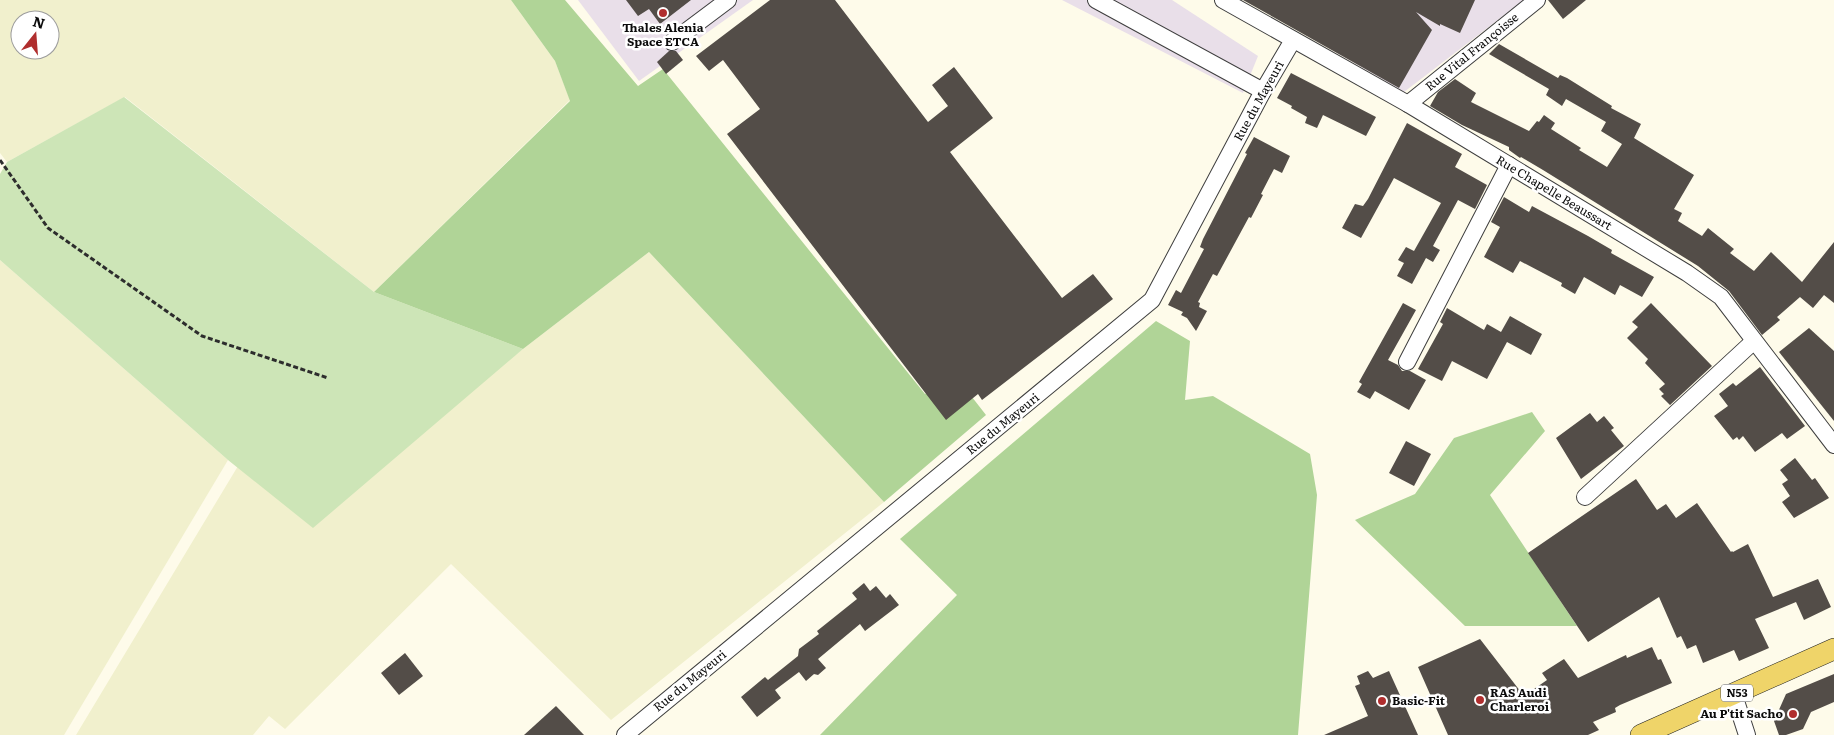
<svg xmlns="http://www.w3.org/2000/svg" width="1834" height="735" viewBox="0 0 1834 735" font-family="Literata,serif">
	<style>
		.industrial { fill: #e9dfe9 }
		.farmland { fill: #f1f0cd; fill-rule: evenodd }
		.green { fill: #cde5b7 }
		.forest { fill: #b0d497 }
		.building { fill: #534d48 }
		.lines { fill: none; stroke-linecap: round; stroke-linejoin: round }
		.minor-casing { stroke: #3e3e3e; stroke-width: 18 }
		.major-casing { stroke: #1c1c1c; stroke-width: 22 }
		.path { stroke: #2d2d2d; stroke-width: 3; stroke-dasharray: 5 2.5; stroke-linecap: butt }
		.minor { stroke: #fff; stroke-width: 16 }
		.major { stroke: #efd469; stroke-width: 21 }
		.poi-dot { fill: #b02e2e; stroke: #fff; stroke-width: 2 }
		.labels { text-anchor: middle; stroke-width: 5; stroke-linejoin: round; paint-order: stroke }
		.shield { fill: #fff; stroke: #545454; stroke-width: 1 }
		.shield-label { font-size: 11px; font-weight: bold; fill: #0b0b0b }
		.poi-label { font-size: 12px; font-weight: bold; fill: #0b0b0b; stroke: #fff; text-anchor: start }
		.street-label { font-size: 12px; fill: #0b0b0b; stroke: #fff }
	</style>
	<rect width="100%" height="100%" fill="#fefbea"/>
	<g class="industrial">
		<polygon points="578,0 753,0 639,81"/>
		<polygon points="1062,0 1172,0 1258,56 1243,93"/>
		<polygon points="1246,0 1524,0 1404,92"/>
	</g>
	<g class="farmland">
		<path d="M0 0H511L555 61 570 100 374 292 125 97 7 162 0 153ZM20 20H50V50H20Z"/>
		<polygon points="649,252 884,502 611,720 451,564 285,729 269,716 253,735 76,735 238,466 441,412"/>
		<polygon points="0,260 228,460 64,735 0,735"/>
	</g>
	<polygon class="green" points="124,97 374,292 523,349 313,528 228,460 0,260 0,174 7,162"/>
	<g class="forest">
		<polygon points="511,0 565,0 638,86 663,69 925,394 954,374 986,415 884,502 649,252 523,349 374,292 570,101 555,61"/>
		<polygon points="1156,321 1190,341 1185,400 1213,396 1310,454 1317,495 1298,735 820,735 957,595 900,539"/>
		<polygon points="1532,412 1545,431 1490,495 1577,626 1465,626 1355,520 1415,494 1454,438"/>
	</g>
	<g class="building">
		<polygon points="626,0 691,0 660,24 649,9 638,16"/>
		<polygon points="770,0 835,0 928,122 948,106 932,85 954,67 993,118 950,152 1062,298 1093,274 1113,299 982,400 978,394 946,420 727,134 760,109 723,60 709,71 696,56"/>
		<polygon points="1243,0 1475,0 1460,33 1440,24 1440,26 1416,12 1432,30 1399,88"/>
		<polygon points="1548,0 1586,0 1563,19"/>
		<polygon points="1499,44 1558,78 1560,75 1567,78 1612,106 1611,108 1641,124 1634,138 1694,175 1674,209 1682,213 1678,221 1702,236 1708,228 1734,249 1730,253 1754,271 1771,252 1802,282 1834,242 1834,303 1824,295 1813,308 1800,297 1777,317 1780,320 1762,335 1729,291 1698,266 1543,170 1521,157 1520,158 1509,150 1509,147 1462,125 1430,106 1438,92 1455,79 1476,93 1471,102 1529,131 1537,121 1539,122 1544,115 1555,123 1551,129 1581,148 1579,150 1607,167 1622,144 1601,131 1606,122 1566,99 1562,106 1546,95 1549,89 1489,54"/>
		<polygon points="669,51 676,51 683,60 666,74 657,62"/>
		<polygon points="1291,73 1376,117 1366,136 1323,115 1317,128 1305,123 1307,117 1291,108 1292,106 1277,98"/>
		<polygon points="1407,123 1462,154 1455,167 1487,185 1475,209 1458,200 1433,246 1440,250 1433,262 1426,258 1412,284 1397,276 1404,263 1398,260 1406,247 1414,251 1441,203 1394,178 1361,238 1342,228 1355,204 1363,206 1368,199"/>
		<polygon points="1254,137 1290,156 1282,173 1274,169 1261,194 1263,195 1251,218 1249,217 1217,276 1213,274 1198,302 1200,303 1199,307 1207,311 1196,331 1187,318 1181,315 1183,312 1168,305 1176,290 1181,293 1204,249 1200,247 1203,239 1247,154 1245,153"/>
		<polygon points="1504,197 1529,212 1532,206 1588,236 1612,250 1611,253 1654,277 1642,297 1620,285 1615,295 1584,277 1575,294 1561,286 1562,283 1520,261 1513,273 1484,257 1500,227 1491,222"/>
		<polygon points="1403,303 1416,310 1388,360 1398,365 1402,371 1410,371 1426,380 1409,410 1375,391 1370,399 1357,392 1362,384 1359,382"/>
		<polygon points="1651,303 1712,366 1670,405 1661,396 1664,394 1659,389 1665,384 1645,363 1648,359 1627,338 1638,327 1632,322"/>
		<polygon points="1447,308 1484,330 1487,324 1501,332 1510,316 1542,334 1531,355 1507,342 1487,379 1452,361 1442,381 1418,369 1443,324 1440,322"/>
		<polygon points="1809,328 1834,351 1834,421 1779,352"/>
		<polygon points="1760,367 1805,426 1787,439 1782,433 1755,452 1743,436 1739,440 1737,437 1733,440 1714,416 1728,406 1719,394 1733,383 1736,386"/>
		<polygon points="1590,413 1597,422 1604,416 1614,428 1611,430 1624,446 1581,479 1556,438"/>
		<polygon points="1406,441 1431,454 1414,486 1389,473"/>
		<polygon points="1795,458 1812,480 1815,478 1829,498 1794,518 1782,502 1790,496 1782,484 1788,480 1780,470"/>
		<polygon points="1636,479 1657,510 1666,504 1676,518 1697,503 1731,552 1732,551 1733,552 1748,544 1773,597 1818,579 1831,607 1804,620 1796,602 1755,619 1769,648 1739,661 1734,650 1703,663 1696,645 1687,649 1681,636 1677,638 1659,597 1588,642 1528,553"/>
		<polygon points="864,583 870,591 876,586 886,598 890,594 899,605 865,631 860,624 818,659 826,668 818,675 814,674 806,681 799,672 775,690 781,698 757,717 741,697 765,677 768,680 798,656 799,649 819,634 817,631 857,599 852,593"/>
		<polygon points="1480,639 1524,696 1547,680 1542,673 1564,659 1578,678 1626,655 1627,658 1652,647 1658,660 1661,659 1672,683 1620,705 1615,708 1616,712 1593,722 1599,730 1588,735 1448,735 1418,667"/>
		<polygon points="405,653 423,676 399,695 381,673"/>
		<polygon points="1368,671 1373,678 1389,671 1418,735 1324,735 1368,716 1355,686 1360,684 1357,676"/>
		<polygon points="1834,674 1834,702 1811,712 1803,729 1786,735 1779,735 1774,721 1786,694"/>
		<polygon points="556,706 584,735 524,735"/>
	</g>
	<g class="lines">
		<g class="minor-casing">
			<g id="minor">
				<polyline points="1096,0 1263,91"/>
				<polyline points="1223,0 1408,104 1687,273 1721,297 1834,445"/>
				<polyline points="672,42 728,0"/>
				<polyline points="1408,104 1537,0"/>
				<polyline points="1407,362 1509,165"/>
				<polyline points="1585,497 1754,341"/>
				<polyline points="1734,695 1747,735"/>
				<polyline points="625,735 1152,300 1263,91 1293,40"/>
			</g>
		</g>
		<g class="major-casing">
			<polyline id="major" points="1641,735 1834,649"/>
		</g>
		<polyline class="path" points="0,160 48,228 202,336 328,378"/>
		<use href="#minor" class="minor"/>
		<use href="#major" class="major"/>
	</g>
	<g class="poi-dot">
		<circle cx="663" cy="13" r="5"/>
		<circle cx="1480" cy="700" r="5"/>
		<circle cx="1382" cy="701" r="5"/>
		<circle cx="1793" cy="714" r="5"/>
	</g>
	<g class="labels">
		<rect class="shield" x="1721" y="684.5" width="32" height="17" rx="4"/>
		<g class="shield-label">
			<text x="1737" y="697">N53</text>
		</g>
		<g class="poi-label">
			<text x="663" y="32" text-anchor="middle">Thales Alenia<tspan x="663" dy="14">Space ETCA</tspan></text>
			<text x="1490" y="697">RAS Audi<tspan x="1490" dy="14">Charleroi</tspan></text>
			<text x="1392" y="705">Basic-Fit</text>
			<text x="1783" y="718" text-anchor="end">Au P'tit Sacho</text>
		</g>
		<g class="street-label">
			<text transform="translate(1472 52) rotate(-39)" y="4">Rue Vital Françoisse</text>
			<text transform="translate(1259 101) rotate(-61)" y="4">Rue du Mayeuri</text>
			<text transform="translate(1554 193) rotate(31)" y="4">Rue Chapelle Beaussart</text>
			<text transform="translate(1003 424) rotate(-39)" y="4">Rue du Mayeuri</text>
			<text transform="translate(690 681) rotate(-39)" y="4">Rue du Mayeuri</text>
		</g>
	</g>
	<g transform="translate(35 35) rotate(17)"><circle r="24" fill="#ffffff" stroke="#9d9d9d"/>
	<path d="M0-4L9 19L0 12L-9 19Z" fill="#b02e2e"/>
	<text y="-8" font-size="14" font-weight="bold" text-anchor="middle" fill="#0b0b0b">N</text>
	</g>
</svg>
